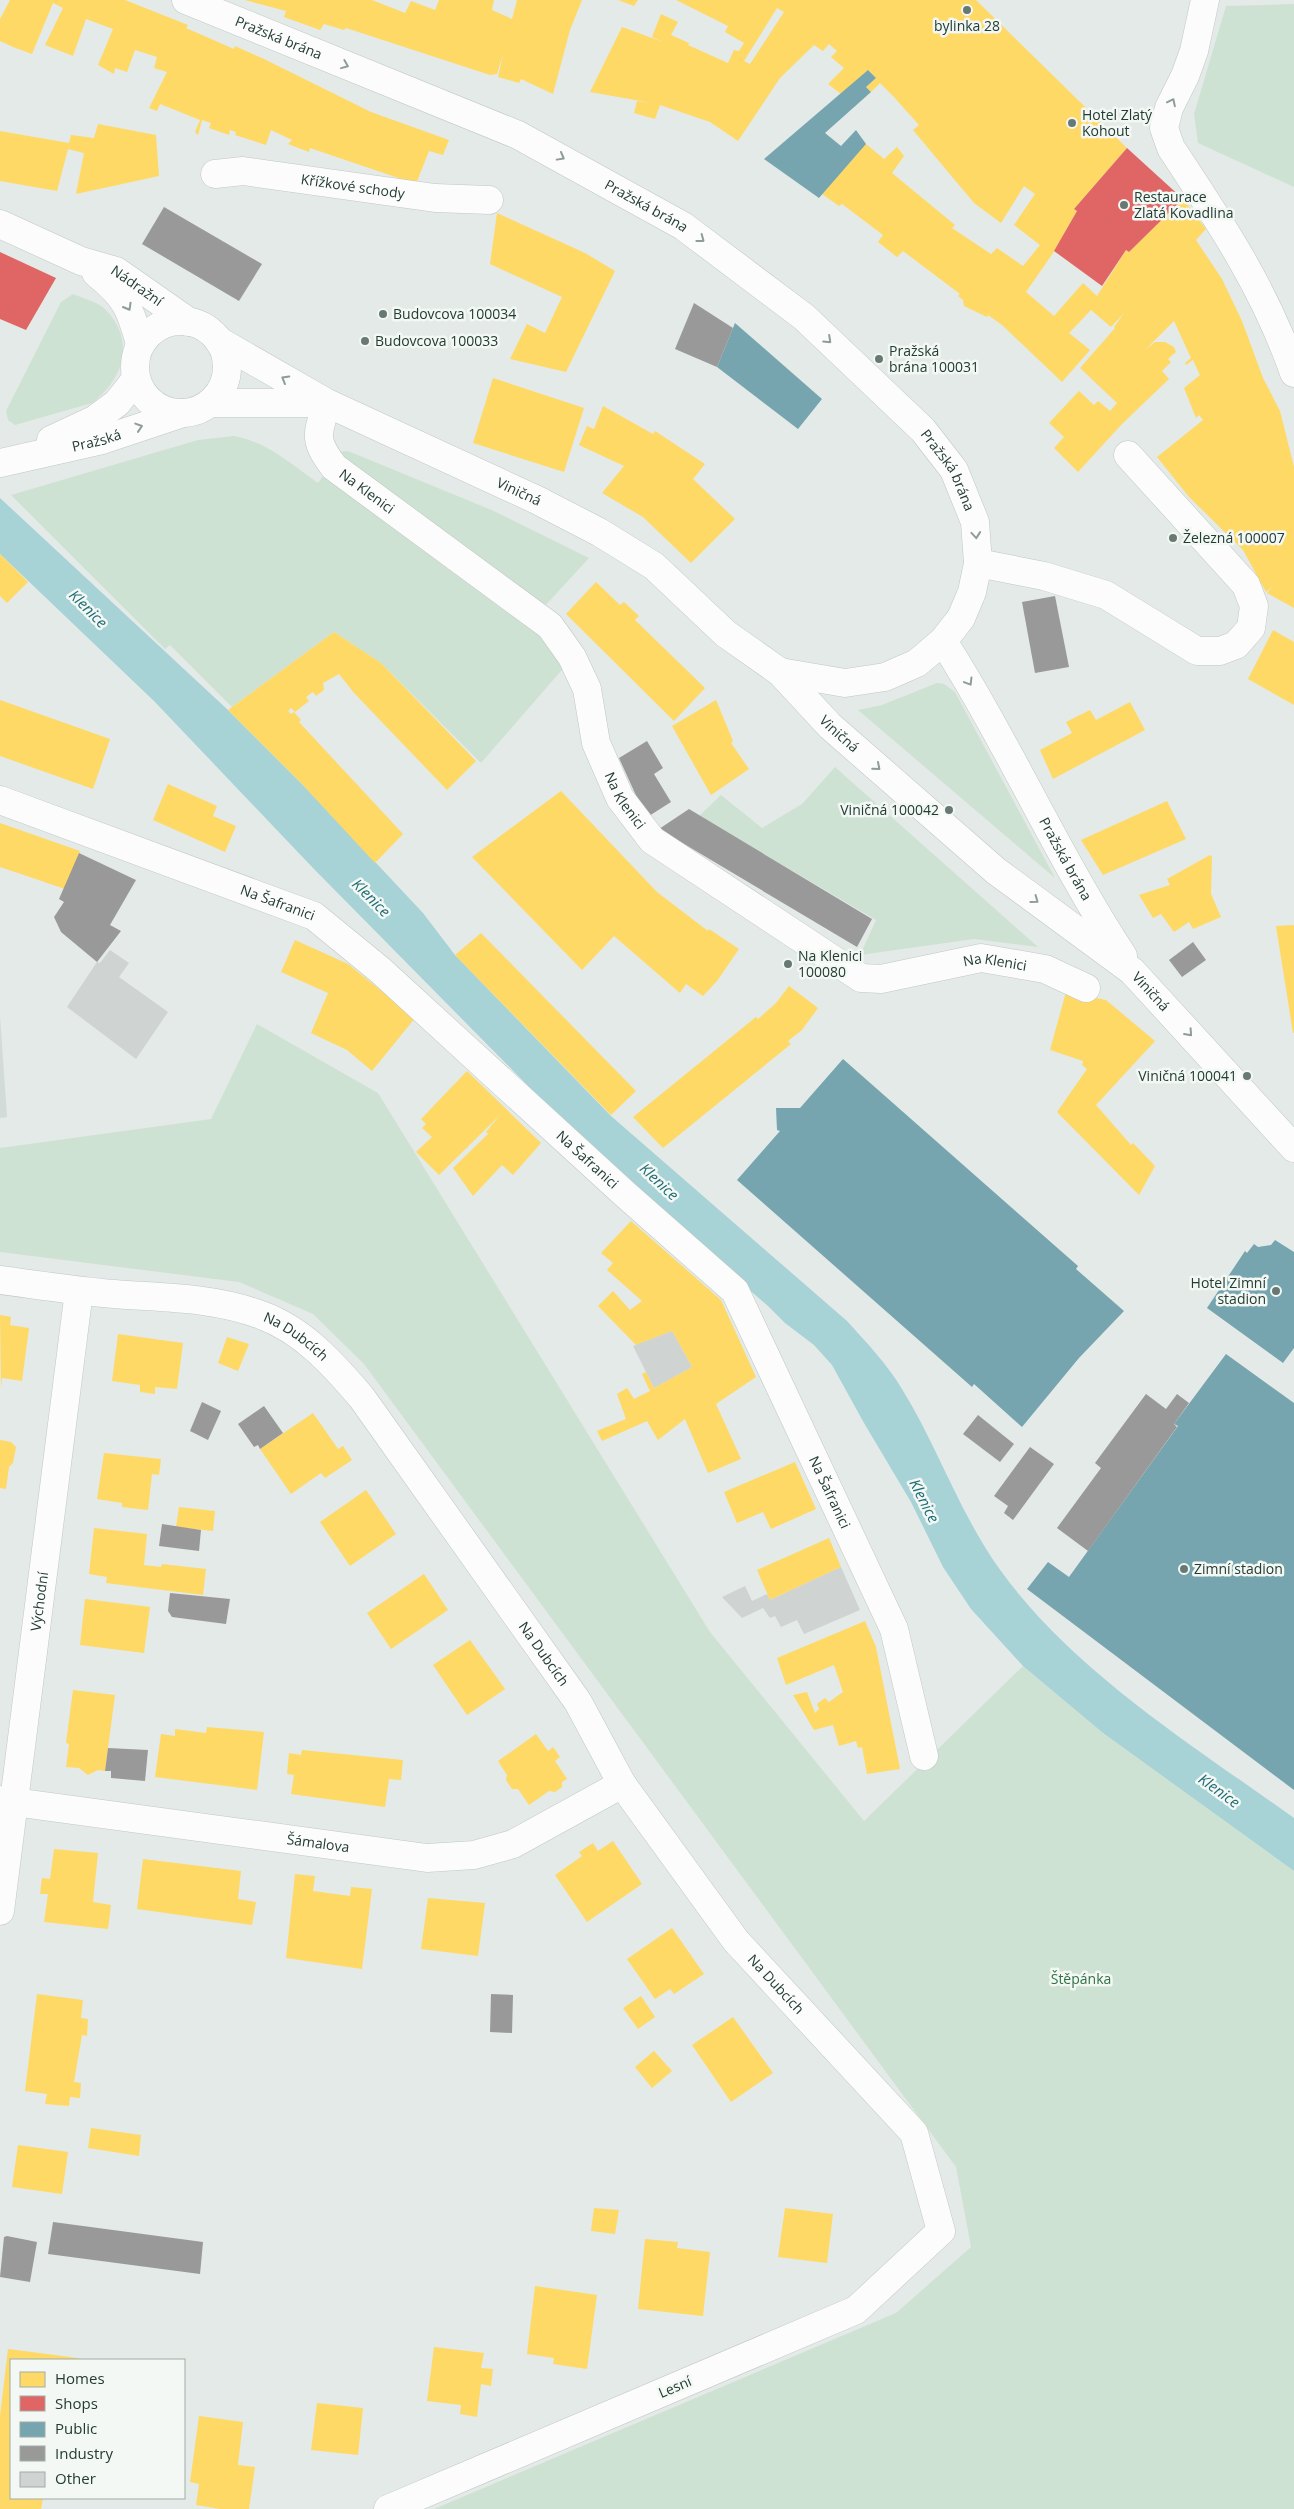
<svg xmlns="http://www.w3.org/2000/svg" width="1294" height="2509" viewBox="0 0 1294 2509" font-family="'Open Sans',sans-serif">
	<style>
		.built { fill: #d2dbd7 }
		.green { fill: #cee2d3 }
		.water { fill: #a7d2d6 }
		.homes { fill: #ffd966; fill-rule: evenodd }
		.shops { fill: #e06666 }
		.public { fill: #76a5af }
		.industry { fill: #999 }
		.building { fill: #cfd3d1 }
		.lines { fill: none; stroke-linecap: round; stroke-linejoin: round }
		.street-casing { stroke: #c1c7c4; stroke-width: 29 }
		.street { stroke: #fbfcfb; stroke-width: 28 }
		.oneway { stroke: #8f9c97 }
		.poi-dot { fill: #677972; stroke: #f3f8f5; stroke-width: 2 }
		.labels { text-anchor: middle; stroke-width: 5; stroke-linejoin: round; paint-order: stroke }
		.poi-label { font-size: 14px; fill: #233c33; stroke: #f3f8f5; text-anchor: start }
		.street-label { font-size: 14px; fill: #233c33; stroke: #f3f8f5 }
		.park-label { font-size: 14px; fill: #2f7144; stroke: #f3f8f5 }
		.water-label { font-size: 15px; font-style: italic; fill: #206c75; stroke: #f3f8f5 }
	</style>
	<rect width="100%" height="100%" fill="#e4eae7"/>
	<polygon class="built" points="0,1016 7,1117 0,1118"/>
	<g class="green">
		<polygon points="1294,4 1294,187 1198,143 1194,114 1226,6"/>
		<path d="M73 294C82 298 98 302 105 309 136 340 124 379 92 403L15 425 8 420 6 411 61 302Z"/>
		<path d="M234 436C267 442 291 464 318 483L323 476 451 571 543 635 567 664 481 763 381 663 334 632 232 707 170 645 165 649 11 495 198 440Z"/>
		<polygon points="348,451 494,511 589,558 544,607 339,462 339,452"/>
		<polygon points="937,683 944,684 955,692 1055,878 858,710 882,705"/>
		<polygon points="835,767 1038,947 974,939 860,955 876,920 699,816 721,795 762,828 802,804"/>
		<polygon points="257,1024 378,1093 710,1632 864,1821 1023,1666 1103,1733 1294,1871 1294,2509 434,2509 896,2313 971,2247 956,2167 364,1364 313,1314 239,1282 0,1252 0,1148 211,1119"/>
	</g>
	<path class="water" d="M0 498 228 710 302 784 423 913 455 955 611 1116 847 1321C867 1343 887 1364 902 1389 938 1447 960 1515 1001 1571 1073 1671 1195 1747 1294 1818V1871L1103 1733 1023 1666 971 1609 943 1567 911 1502 864 1423 832 1365 814 1345 785 1323 768 1306 663 1216 541 1099 313 868 154 701 0 554Z"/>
	<g class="homes">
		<polygon points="10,0 125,0 188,25 186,28 234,49 235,46 264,59 371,112 449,140 443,155 429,151 416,184 310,148 309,152 288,144 292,140 271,130 266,145 235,135 236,132 230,130 229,135 209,128 211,123 202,120 198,135 195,132 200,120 160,104 157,111 149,108 167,72 154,68 157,57 135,50 127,72 115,68 114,74 98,65 113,29 86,19 73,56 45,45 63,8 53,3 32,54 13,47 0,41 0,19"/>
		<polygon points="245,0 372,0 405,13 411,1 435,10 439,0 494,0 492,10 512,19 517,0 582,0 570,30 553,94 521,79 519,83 498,77 503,54 497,74 490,75 346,28 344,30 324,24 320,30 284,17 286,11"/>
		<polygon points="618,0 638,0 634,6"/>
		<path d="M676 0H976L1127 148 1074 209 1077 211 1053 253 1026 292 1054 316 1083 283 1097 296 1126 250 1129 252 1183 199 1206 229 1196 240 1222 279 1242 321 1263 378 1280 411 1294 467V608L1267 593 1272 587 1266 592 1243 550 1189 497 1157 457 1203 420 1199 415 1196 418 1184 388 1200 375 1193 360 1186 365 1185 363 1191 358 1174 321 1145 350 1155 342H1165L1174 347 1176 352 1168 359 1171 362 1162 371 1169 379 1122 424 1078 472 1054 448 1064 437 1049 423 1079 391 1094 405 1098 401 1110 411 1117 403 1080 368 1115 328 1114 327 1124 313 1111 327 1091 310 1069 333 1090 350 1062 382 1002 325 988 315 987 317 964 306 963 300 958 296 960 294 903 251 897 257 878 242 883 235 842 204 839 206 822 194 866 144 884 159 897 147 904 156 892 173 955 225 952 228 991 254 997 248 1023 266 1040 245 1014 225 1035 194 1024 186 1001 223 974 203 913 130 919 125 893 96 880 83 871 92 866 87 876 78 868 70 841 94 828 84 844 68 831 57 837 51 829 44 823 51 814 45 780 78 738 141 710 122 660 105 655 119 634 113 637 101 652 103 590 92 622 27 663 42 652 37 661 14 678 22 671 35 689 43 688 45 728 63 734 50 739 51 744 43 725 32 728 26ZM777 8 784 12 750 64 744 61Z"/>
		<polygon points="98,124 156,135 159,176 76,194 84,153 68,149 57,191 0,181 0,131 69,143 71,135 94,138"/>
		<polygon points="497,213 585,253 615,271 566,372 510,359 527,324 545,333 562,297 490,264"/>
		<polygon points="493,378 584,408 564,472 473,443"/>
		<polygon points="603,406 653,434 655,431 705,464 693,479 735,519 691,563 643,517 602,493 624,466 579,445 587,426 594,429"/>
		<polygon points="0,554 28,582 7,603 0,596"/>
		<polygon points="596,582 620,605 624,602 639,616 635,620 705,688 674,721 566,614"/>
		<polygon points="1273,630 1294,642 1294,705 1248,679"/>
		<polygon points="334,632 381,663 476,761 447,790 354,693 339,674 323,683 324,690 316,696 313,692 306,697 309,701 295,712 291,708 288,711 291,714 294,712 301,720 299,722 403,834 375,863 302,784 228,710"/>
		<polygon points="0,700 110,739 93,789 0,756"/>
		<polygon points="716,700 733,741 731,743 749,769 711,795 672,726"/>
		<polygon points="1130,702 1145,730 1053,779 1040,750 1072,733 1066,722 1090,710 1096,720"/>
		<polygon points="168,784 217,806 213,816 236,826 225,852 153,820"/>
		<polygon points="561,791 657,892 708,931 709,929 739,949 717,981 703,996 686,984 680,993 614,936 582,970 472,857"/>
		<polygon points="1167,801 1186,839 1103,875 1081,840"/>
		<polygon points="0,823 80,851 65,889 0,867"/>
		<polygon points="1210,855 1212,857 1211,894 1221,917 1193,929 1189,922 1174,932 1161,914 1153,918 1139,895 1170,885 1167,879"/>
		<polygon points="1294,925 1294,1033 1293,1033 1276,926"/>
		<polygon points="481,933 636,1091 611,1115 455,955"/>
		<polygon points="295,940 348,964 415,1018 372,1071 347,1050 311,1033 328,993 281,972"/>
		<polygon points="789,986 818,1008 802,1030 788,1041 791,1044 663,1148 633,1117 756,1017 758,1019 776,1003"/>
		<polygon points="1066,992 1106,1000 1155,1041 1096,1105 1131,1145 1133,1143 1155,1166 1139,1195 1057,1112 1087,1069 1082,1065 1083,1061 1050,1050"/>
		<polygon points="467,1071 541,1143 513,1175 502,1165 473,1196 453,1168 488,1134 486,1132 500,1115 439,1175 416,1152 432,1137 422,1128 426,1124 421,1119"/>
		<polygon points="631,1221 721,1300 756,1377 716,1404 741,1459 708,1473 685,1419 658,1440 647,1421 602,1441 597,1431 626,1419 617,1394 627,1388 634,1399 650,1391 642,1374 646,1372 654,1388 692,1367 672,1331 636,1345 598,1306 613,1291 630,1310 642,1301 607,1270 613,1263 601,1253"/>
		<polygon points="0,1315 11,1317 10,1325 29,1328 22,1381 2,1378 1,1388"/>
		<polygon points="118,1334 183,1343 177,1389 155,1387 155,1394 140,1392 140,1385 112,1381"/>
		<polygon points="227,1337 249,1344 238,1371 218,1363"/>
		<polygon points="313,1413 338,1449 343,1446 352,1460 325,1478 321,1473 291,1494 260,1449"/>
		<polygon points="0,1440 11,1442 16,1447 13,1463 9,1467 6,1489 0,1488"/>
		<polygon points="104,1453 161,1459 159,1475 152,1474 148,1510 122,1507 122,1503 97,1499"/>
		<polygon points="795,1462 816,1509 771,1529 763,1512 737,1523 724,1492"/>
		<polygon points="366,1490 396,1534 350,1566 320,1522"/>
		<polygon points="179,1507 215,1511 213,1531 176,1527"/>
		<polygon points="94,1528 147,1534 144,1565 161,1567 162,1564 206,1569 203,1595 106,1583 107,1577 89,1574"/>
		<polygon points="829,1538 841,1567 770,1600 757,1570"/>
		<polygon points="424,1574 448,1610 391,1649 367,1613"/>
		<polygon points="85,1599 150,1607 144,1653 80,1645"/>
		<polygon points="865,1621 876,1647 900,1769 867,1774 862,1747 858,1748 856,1741 839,1746 833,1725 814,1730 793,1695 807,1692 815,1713 819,1709 817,1704 825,1698 829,1702 843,1692 834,1665 786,1685 777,1658"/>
		<polygon points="470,1640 505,1689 467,1715 433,1665"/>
		<polygon points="73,1690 115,1695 105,1771 98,1770 88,1775 79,1768 66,1767 69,1744 66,1743"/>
		<polygon points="207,1727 264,1732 257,1790 155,1777 161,1734 175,1736 175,1729 206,1733"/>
		<polygon points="536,1734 548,1751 553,1747 560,1757 555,1761 567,1779 562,1782 562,1787 555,1792 549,1791 529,1805 518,1789 512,1789 506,1780 507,1775 498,1761"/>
		<polygon points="302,1750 403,1760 401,1780 389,1779 385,1807 291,1794 294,1775 287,1774 289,1753 301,1755"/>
		<polygon points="613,1841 642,1884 587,1922 555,1875 582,1856 579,1852 593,1843 598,1851"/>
		<polygon points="54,1849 98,1853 93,1902 111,1905 108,1929 44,1922 48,1894 40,1894 42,1878 50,1879"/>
		<polygon points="143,1859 241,1871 238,1899 256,1902 252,1925 137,1909"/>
		<polygon points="295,1874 315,1876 313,1891 350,1896 351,1887 372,1889 362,1969 286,1958"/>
		<polygon points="428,1898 485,1903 478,1956 421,1949"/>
		<polygon points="672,1928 704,1974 674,1994 670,1989 655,1999 627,1959"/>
		<polygon points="37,1994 83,2000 81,2018 88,2019 87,2036 82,2035 74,2082 81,2083 80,2098 70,2097 69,2106 45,2104 47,2094 25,2091"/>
		<polygon points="641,1996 655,2017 638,2029 623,2008"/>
		<polygon points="733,2017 773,2073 731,2102 692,2045"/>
		<polygon points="654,2051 672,2071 652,2088 635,2067"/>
		<polygon points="91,2128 141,2135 139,2156 88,2148"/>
		<polygon points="18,2145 68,2152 62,2194 12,2187"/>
		<polygon points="594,2208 619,2210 615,2234 591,2231"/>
		<polygon points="785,2208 833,2214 827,2263 778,2257"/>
		<polygon points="645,2239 678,2242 677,2248 710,2252 703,2316 638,2309"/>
		<polygon points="535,2286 597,2295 587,2369 553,2364 554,2358 527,2354"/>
		<polygon points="434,2347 484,2353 481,2368 493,2369 491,2386 481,2384 477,2417 460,2414 461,2405 427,2401"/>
		<polygon points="8,2349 78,2358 78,2360 11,2360 11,2498 43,2498 41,2509 0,2509 0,2416"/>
		<polygon points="317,2403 363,2408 358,2455 311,2450"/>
		<polygon points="199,2416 243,2422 238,2465 255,2467 249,2509 220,2509 196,2505 199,2484 190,2482"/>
	</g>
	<g class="shops">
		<polygon points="1127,148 1183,199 1129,252 1126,250 1102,286 1054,251 1077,211 1074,209"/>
		<polygon points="0,252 56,278 26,330 0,319"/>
	</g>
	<g class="public">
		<polygon points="868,70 876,78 866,87 871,92 825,133 841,146 856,130 866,144 819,198 764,159"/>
		<polygon points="735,323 822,399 798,429 717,367"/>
		<polygon points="843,1059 1078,1266 1076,1269 1124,1311 1079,1358 1022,1427 974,1384 972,1387 737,1180 780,1131 777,1130 776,1108 800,1108"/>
		<polygon points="1275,1240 1294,1252 1294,1348 1283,1363 1207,1308 1245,1251 1247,1253 1254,1244 1258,1247 1271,1245"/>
		<polygon points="1226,1354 1294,1403 1294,1790 1027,1589 1048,1562 1069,1577 1178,1426 1174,1424"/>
	</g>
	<g class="industry">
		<polygon points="164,207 262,264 239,301 142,244"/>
		<polygon points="694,303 733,328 717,367 675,349"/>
		<polygon points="1055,596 1069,667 1035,673 1022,602"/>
		<polygon points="647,741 663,768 654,774 671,802 649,816 639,802 619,758"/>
		<polygon points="689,809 872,919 857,947 659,829"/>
		<polygon points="79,853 136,880 110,925 121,931 97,962 61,932 54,917 64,902 59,899"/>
		<polygon points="1193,942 1206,960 1182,977 1169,960"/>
		<polygon points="1146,1394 1166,1409 1177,1394 1189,1403 1174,1424 1177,1427 1088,1551 1057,1528 1101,1468 1095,1463"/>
		<polygon points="202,1402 221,1411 208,1440 190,1431"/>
		<polygon points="264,1406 283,1433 260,1449 258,1445 254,1447 238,1424"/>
		<polygon points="978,1415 1014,1444 1000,1462 963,1434"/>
		<polygon points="1030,1447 1054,1464 1013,1520 1004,1513 1008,1506 994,1496"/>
		<polygon points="162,1524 201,1530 199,1551 159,1546"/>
		<polygon points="170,1593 230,1599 226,1624 172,1617 168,1611"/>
		<polygon points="108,1748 148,1750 145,1781 111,1778 111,1771 105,1771"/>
		<polygon points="491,1994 513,1995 512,2033 490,2032"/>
		<polygon points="53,2222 203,2242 200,2274 48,2254"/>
		<polygon points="7,2236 37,2242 30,2282 0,2277 4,2237"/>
	</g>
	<g class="building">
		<polygon points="110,950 129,963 119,977 168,1012 136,1059 67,1007 97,962 100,963"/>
		<polygon points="672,1331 692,1367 654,1388 633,1346"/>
		<polygon points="841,1567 860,1610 804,1634 797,1620 781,1627 775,1616 770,1618 763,1608 742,1618 722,1597 745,1586 752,1601 767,1594 770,1600"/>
	</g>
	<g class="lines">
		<g class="street-casing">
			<g id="street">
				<path id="s1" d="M186 0 518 135 683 226 804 317 923 430 954 470 975 522 978 563 972 592 961 618 943 641 917 663 885 677 845 683 780 672"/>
				<path d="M1205 0 1194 51 1185 76 1169 108 1164 128 1171 148C1220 222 1265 289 1294 373"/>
				<path id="s2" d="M215 174 243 171 435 198 489 200"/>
				<path id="s3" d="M0 224 81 261 116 271 189 322"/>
				<path d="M96 273C126 297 130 308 140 344"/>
				<circle cx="181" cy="367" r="46"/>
				<path id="s4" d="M219 341 327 403 537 500 599 532 654 566 726 634 780 672 830 726 996 871 1132 971 1294 1148"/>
				<polyline points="211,403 326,403"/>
				<path id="s5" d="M327 403C317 435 313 439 334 467L550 626 572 657 587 689 596 743 620 798 652 840 861 978 881 979 981 958 1045 969 1086 988"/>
				<polyline points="51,440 94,420 117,403 136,379"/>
				<path id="s6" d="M0 463 102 440 183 413"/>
				<polyline points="978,563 1044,576 1106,595 1197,651 1220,651 1236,645 1251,628 1254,606 1246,585 1128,455"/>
				<path id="s7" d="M943 641C1008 743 1057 855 1123 956"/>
				<path id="s8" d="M0 800 314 916 380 970 626 1195 735 1291 894 1629 924 1756"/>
				<path id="s9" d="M0 1280C38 1285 76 1291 114 1294 163 1298 214 1297 261 1315 303 1330 334 1365 362 1398L578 1702 622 1784 736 1941 914 2133 941 2231 856 2310 388 2509"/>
				<path id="s10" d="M0 1800 427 1858 474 1855 513 1844 622 1784"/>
				<path id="s11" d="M0 1911 79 1291"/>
			</g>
		</g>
		<use href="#street" class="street"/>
	</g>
	<defs><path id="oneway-chevron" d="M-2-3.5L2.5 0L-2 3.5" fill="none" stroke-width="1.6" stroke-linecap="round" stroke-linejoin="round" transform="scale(1.25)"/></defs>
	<g class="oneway">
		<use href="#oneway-chevron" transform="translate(345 65) rotate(22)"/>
		<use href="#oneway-chevron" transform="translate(1172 102) rotate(-64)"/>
		<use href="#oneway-chevron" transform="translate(561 157) rotate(29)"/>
		<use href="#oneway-chevron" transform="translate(701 239) rotate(37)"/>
		<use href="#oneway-chevron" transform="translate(128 307) rotate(60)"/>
		<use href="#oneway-chevron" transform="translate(828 340) rotate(43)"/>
		<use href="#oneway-chevron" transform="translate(285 379) rotate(-150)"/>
		<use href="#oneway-chevron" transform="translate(139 427) rotate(-18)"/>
		<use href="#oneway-chevron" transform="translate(976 535) rotate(85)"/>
		<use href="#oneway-chevron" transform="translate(969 682) rotate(59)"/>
		<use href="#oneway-chevron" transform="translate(877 767) rotate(41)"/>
		<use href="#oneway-chevron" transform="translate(1035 900) rotate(36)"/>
		<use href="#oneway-chevron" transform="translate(1189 1033) rotate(48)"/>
	</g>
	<g class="poi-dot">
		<circle cx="967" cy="10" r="5"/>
		<circle cx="1072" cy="123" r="5"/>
		<circle cx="1124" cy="205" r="5"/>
		<circle cx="383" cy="314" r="5"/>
		<circle cx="365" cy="341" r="5"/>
		<circle cx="879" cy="359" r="5"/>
		<circle cx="1173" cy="538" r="5"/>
		<circle cx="949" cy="810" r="5"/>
		<circle cx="788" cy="964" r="5"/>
		<circle cx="1247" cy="1076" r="5"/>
		<circle cx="1276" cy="1291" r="5"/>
		<circle cx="1184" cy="1569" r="5"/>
	</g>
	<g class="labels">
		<g class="poi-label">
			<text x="967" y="31" text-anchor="middle">bylinka 28</text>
			<text x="1082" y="120">Hotel Zlatý<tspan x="1082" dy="16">Kohout</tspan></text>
			<text x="1134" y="202">Restaurace<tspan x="1134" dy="16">Zlatá Kovadlina</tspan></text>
			<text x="393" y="319">Budovcova 100034</text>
			<text x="375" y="346">Budovcova 100033</text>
			<text x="889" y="356">Pražská<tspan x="889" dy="16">brána 100031</tspan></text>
			<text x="1183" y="543">Železná 100007</text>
			<text x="939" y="815" text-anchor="end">Viničná 100042</text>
			<text x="798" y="961">Na Klenici<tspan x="798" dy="16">100080</tspan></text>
			<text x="1237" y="1081" text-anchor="end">Viničná 100041</text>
			<text x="1266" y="1288" text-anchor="end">Hotel Zimní<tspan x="1266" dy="16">stadion</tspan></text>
			<text x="1194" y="1574">Zimní stadion</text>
		</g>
		<g class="street-label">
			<text dy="5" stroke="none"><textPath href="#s1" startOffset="100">Pražská brána</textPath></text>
			<text dy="5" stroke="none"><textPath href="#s2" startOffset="139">Křížkové schody</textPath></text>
			<text dy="5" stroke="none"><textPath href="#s1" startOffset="505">Pražská brána</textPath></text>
			<text dy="5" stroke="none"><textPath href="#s3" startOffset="151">Nádražní</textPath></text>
			<text dy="5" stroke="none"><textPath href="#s6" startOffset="99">Pražská</textPath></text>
			<text dy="5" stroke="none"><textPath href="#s1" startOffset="910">Pražská brána</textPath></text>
			<text dy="5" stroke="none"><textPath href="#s5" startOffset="110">Na Klenici</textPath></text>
			<text dy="5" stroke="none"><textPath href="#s4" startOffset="336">Viničná</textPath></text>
			<text dy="5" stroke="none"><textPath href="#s4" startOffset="741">Viničná</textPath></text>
			<text dy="5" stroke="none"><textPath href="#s5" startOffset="530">Na Klenici</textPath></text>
			<text dy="5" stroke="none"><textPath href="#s7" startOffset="250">Pražská brána</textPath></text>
			<text dy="5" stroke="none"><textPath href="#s8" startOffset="296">Na Šafranici</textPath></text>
			<text dy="5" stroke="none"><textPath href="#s5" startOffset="965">Na Klenici</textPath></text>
			<text dy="5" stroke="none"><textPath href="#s4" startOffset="1146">Viničná</textPath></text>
			<text dy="5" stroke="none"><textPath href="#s8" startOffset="701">Na Šafranici</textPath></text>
			<text dy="5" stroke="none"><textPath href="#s9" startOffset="305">Na Dubcích</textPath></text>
			<text dy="5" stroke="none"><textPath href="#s8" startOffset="1121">Na Šafranici</textPath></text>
			<text dy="5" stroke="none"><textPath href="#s11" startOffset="312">Východní</textPath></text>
			<text dy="5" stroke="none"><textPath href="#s9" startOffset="710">Na Dubcích</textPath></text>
			<text dy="5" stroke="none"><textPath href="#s10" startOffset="321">Šámalova</textPath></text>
			<text dy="5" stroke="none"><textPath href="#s9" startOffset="1115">Na Dubcích</textPath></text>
			<text transform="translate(675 2387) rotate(-23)" y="5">Lesní</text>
		</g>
		<g class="park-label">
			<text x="1081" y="1984">Štěpánka</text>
		</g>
		<g class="water-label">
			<text transform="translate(88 609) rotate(45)" y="5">Klenice</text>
			<text transform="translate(371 898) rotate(45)" y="5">Klenice</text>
			<text transform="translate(659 1182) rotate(43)" y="5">Klenice</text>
			<text transform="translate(924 1501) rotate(63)" y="5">Klenice</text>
			<text transform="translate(1219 1791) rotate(36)" y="5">Klenice</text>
		</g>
	</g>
	<rect x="10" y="2359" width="175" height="140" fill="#f3f8f5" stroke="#a0ada7"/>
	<rect x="20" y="2372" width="25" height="15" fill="#ffd966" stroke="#a0ada7"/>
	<text x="55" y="2384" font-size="15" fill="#233c33">Homes</text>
	<rect x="20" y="2396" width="25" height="15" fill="#e06666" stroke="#a0ada7"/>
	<text x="55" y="2409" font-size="15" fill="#233c33">Shops</text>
	<rect x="20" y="2422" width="25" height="15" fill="#76a5af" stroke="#a0ada7"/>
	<text x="55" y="2434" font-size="15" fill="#233c33">Public</text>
	<rect x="20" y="2446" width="25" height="15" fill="#999999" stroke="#a0ada7"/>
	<text x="55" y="2459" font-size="15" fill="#233c33">Industry</text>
	<rect x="20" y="2472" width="25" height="15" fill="#cfd3d1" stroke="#a0ada7"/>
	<text x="55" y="2484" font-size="15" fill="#233c33">Other</text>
</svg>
